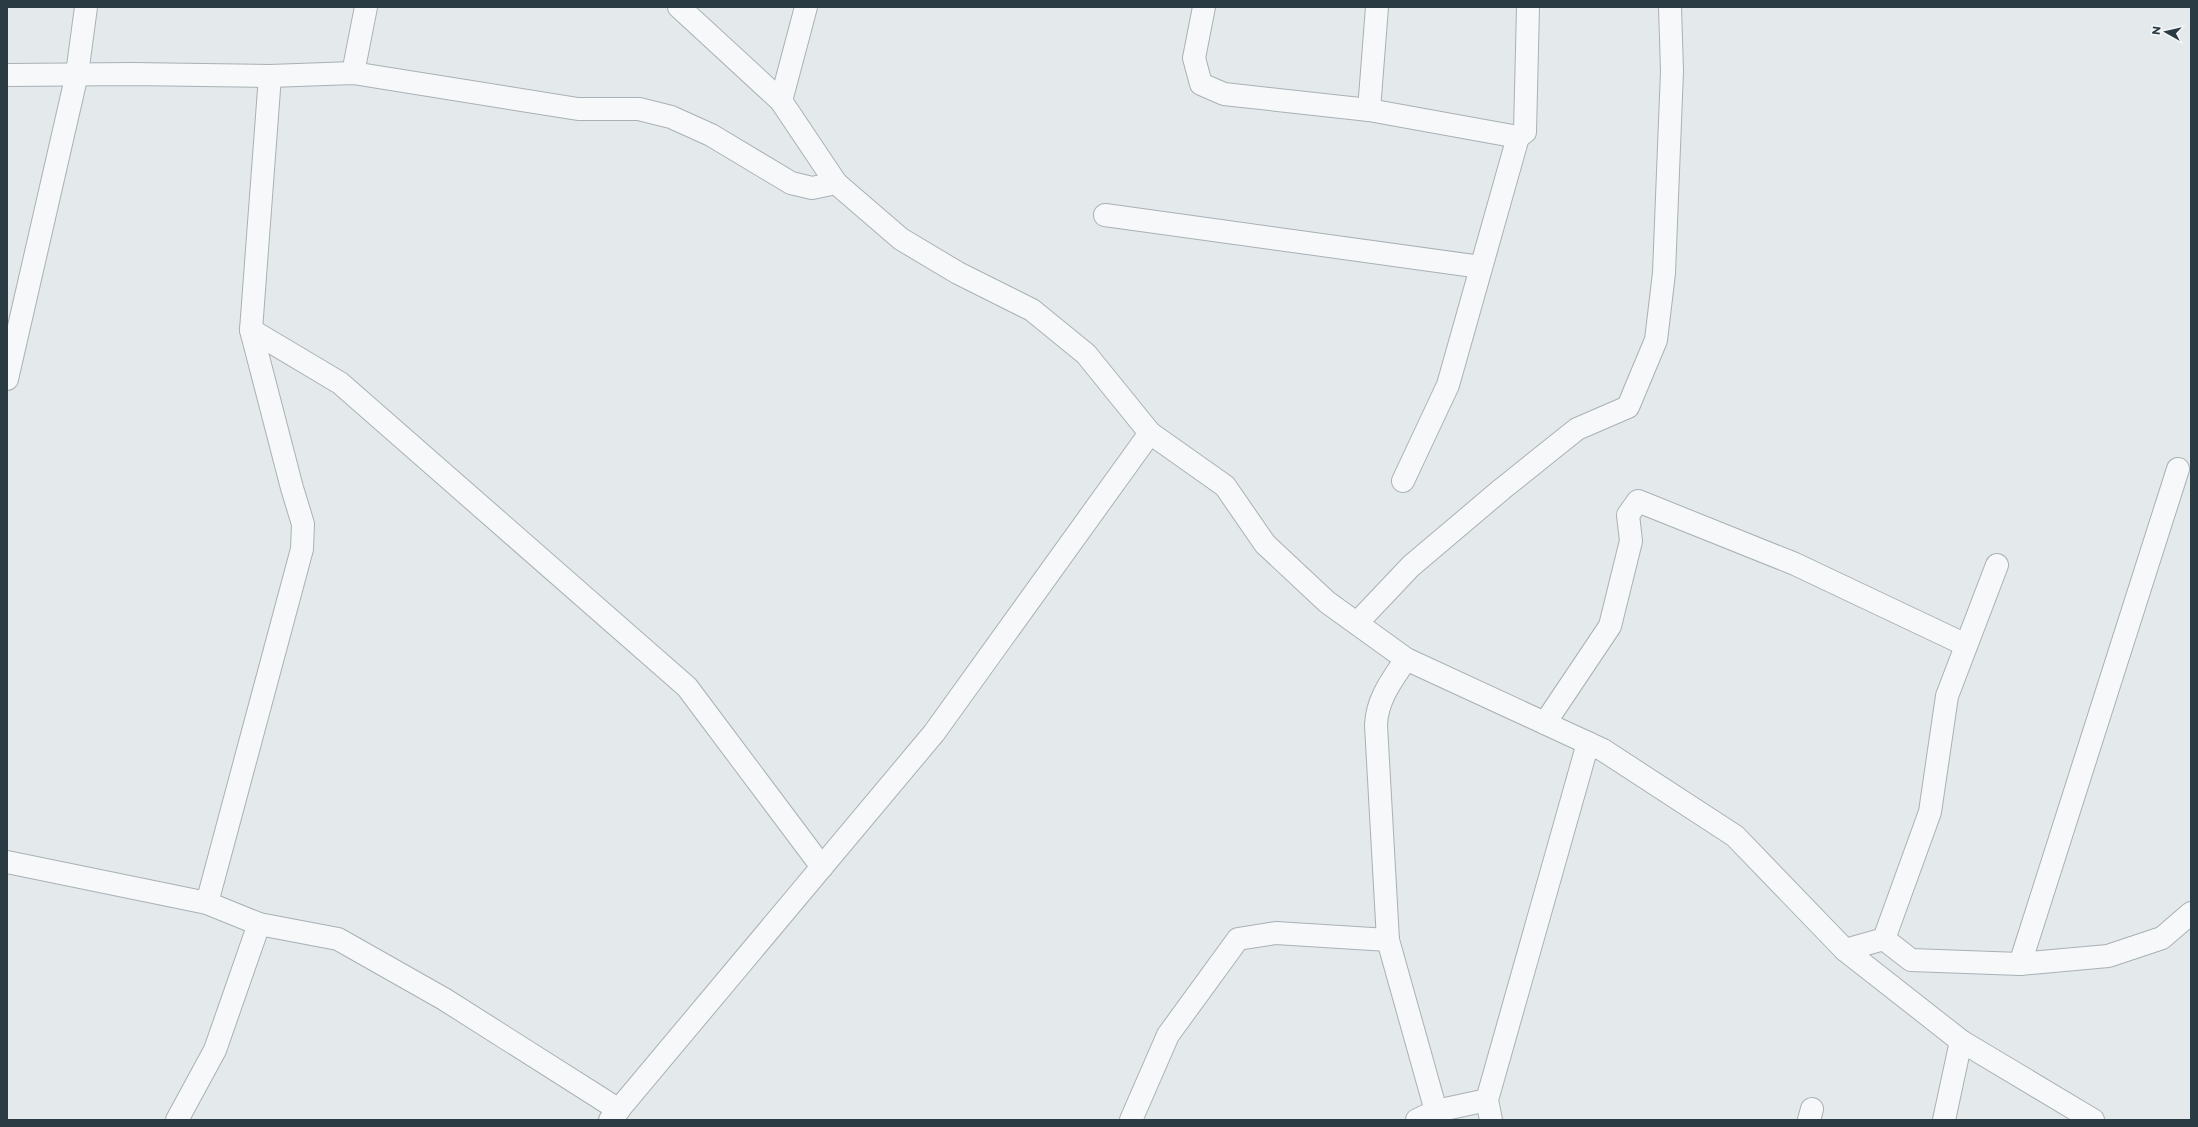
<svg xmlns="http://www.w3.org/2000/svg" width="2198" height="1127" viewBox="0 0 2198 1127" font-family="Montserrat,sans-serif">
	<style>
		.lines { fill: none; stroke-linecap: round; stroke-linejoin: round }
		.street-casing { stroke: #a9b1b6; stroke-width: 24 }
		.street { stroke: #f6f8f9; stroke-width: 22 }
	</style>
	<rect width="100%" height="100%" fill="#e4e9eb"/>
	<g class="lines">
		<g class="street-casing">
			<g id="street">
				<polyline points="679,7 781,101 836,183 901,239 958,273 1032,310 1086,354 1150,433 1225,486 1265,544 1327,602 1406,659 1603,750 1735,836 1845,950 1961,1041 2093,1120"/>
				<polyline points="1204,7 1194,58 1201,84 1224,94 1369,110 1518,137 1525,132 1528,7"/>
				<polyline points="353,73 366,7"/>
				<polyline points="7,75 133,74 270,76 353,73 578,109 639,109 671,117 711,135 791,183 812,188 836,183"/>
				<polyline points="781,101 806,7"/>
				<polyline points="1369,110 1377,7"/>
				<polyline points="1105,215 1481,267"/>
				<polyline points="251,330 340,383 687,687 822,867"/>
				<polyline points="7,379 77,74 86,7"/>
				<polyline points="1403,481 1448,385 1518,137"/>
				<polyline points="1357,623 1411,566 1502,489 1577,429 1628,407 1656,340 1664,273 1672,71 1670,7"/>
				<path d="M1406 659C1392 680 1377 699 1376 725L1388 940 1436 1111"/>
				<polyline points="1545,723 1610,626 1631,541 1628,515 1638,501 1795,564 1966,645"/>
				<polyline points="7,862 207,903 259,924 338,939 444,999 619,1110"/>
				<polyline points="207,903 302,549 303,524 292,488 251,330 270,76"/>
				<polyline points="1884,939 1930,812 1947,696 1997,565"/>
				<polyline points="1845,950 1884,939 1911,960 2020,964 2108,956 2162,938 2191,913"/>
				<polyline points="2020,964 2178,469"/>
				<polyline points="177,1120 215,1050 259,924"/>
				<polyline points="610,1120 934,733 1150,433"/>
				<polyline points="1131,1120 1168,1035 1238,939 1276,933 1388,940"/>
				<polyline points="1417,1120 1436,1111 1487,1100"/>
				<polyline points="1491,1120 1487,1100 1588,743"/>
				<polyline points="1809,1120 1812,1109"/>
				<polyline points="1944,1120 1961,1041"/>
			</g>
		</g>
		<use href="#street" class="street"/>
	</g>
	<rect width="2198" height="1127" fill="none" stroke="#2b3b44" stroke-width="16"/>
	<g transform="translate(2166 32) rotate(278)" stroke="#f3f7f8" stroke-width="3" paint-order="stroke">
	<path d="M0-3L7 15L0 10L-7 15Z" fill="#2b3b44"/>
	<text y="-6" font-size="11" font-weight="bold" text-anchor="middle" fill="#2b3b44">N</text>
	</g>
</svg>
